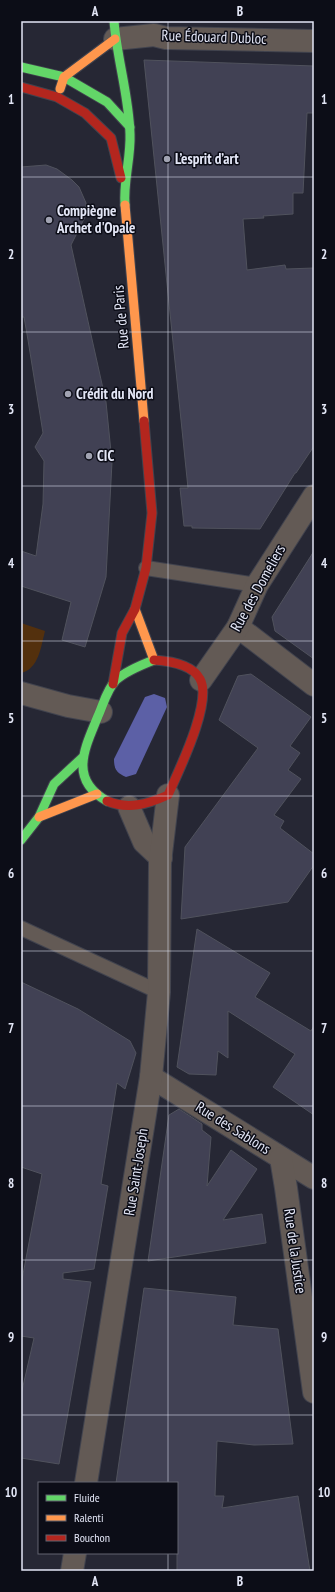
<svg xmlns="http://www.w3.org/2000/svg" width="335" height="1592" viewBox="0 0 335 1592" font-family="'PT Sans Narrow',sans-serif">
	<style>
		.green { fill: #53300d }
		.water { fill: #5c60a6 }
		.building { fill: #414154; stroke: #50525d }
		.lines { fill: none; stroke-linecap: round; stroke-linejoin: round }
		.lane-casing { stroke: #41434e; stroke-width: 16 }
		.street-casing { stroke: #41434e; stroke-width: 24 }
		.fast-casing { stroke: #41434e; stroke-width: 11 }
		.slow-casing { stroke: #41434e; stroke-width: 11 }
		.jam-casing { stroke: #41434e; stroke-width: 11 }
		.lane { stroke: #635a55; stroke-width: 14 }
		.street { stroke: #635a55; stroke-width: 22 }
		.fast { stroke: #63d668; stroke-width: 9 }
		.slow { stroke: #ff974d; stroke-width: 9 }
		.jam { stroke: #b3261e; stroke-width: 9 }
		.grid { fill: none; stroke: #e3e6f6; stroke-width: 1; stroke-opacity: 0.55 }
		.poi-dot { fill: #a1a3b2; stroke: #0c0d17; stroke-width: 1.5 }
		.labels { text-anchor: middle; stroke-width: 3; stroke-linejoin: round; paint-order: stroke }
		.street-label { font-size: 15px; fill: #e3e6f6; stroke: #0c0d17 }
		.poi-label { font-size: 15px; font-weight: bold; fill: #e3e6f6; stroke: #0c0d17; text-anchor: start }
		.neatline { fill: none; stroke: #e3e6f6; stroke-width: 1.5 }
		.grid-label { font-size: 13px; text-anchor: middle; font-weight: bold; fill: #e3e6f6 }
	</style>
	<rect width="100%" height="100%" fill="#262734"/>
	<path class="green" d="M21 623 45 631C41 646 39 669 21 673Z"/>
	<path class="water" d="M154 694 165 698 167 707 136 774 126 777C117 773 114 770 114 759L145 697Z"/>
	<g class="building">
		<polygon points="144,60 314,66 314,113 307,113 303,193 293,193 293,214 263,216 264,218 243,219 247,270 285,265 286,269 314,268 314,446 296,473 295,473 260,529 192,528 192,526 184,526 180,488 188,488"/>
		<polygon points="46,165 57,169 72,180 79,187 86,203 85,217 71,245 106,402 112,462 106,577 85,647 62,640 71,602 21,586 21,551 36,556 43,504 44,461 35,447 43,433 28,340 24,317 21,317 21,167"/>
		<polygon points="314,551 314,659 275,631 272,617"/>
		<polygon points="251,674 311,717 290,746 300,753 288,770 301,779 274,815 284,821 280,828 314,854 314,865 288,902 181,919 185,847 258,748 219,720 238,676"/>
		<polygon points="197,929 270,973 255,997 311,1031 314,1026 314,1115 273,1087 295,1054 228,1011 228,1058 218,1051 216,1075 189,1074 177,1067"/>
		<polygon points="21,982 78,1009 130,1041 136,1053 125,1089 117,1083 101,1184 108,1186 94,1269 63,1273 63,1279 91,1282 59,1464 21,1458 21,1395 34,1338 21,1336 21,1285 42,1174 21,1167"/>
		<polygon points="179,1109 202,1124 202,1130 211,1137 207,1186 231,1150 257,1169 223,1220 262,1214 266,1243 148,1261 169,1115"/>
		<polygon points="144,1288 236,1297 233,1325 278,1329 293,1444 254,1445 217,1441 215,1496 224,1496 222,1508 298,1496 310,1571 177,1571 177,1483 116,1483"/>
	</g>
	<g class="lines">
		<g class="lane-casing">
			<g id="lane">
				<polyline points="146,568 257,585"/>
				<polyline points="21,928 159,992"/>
			</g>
		</g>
		<g class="street-casing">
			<g id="street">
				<polyline points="115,39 154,35 166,38 314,41"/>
				<polyline points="238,627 314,685"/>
				<polyline points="201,680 238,627 257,585 314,496"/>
				<polyline points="21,693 68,706 101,712"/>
				<polyline points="129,807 144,842 161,858"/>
				<polyline points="151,1077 314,1178"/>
				<polyline points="281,1158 286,1188 314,1392"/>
				<polyline points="86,1483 151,1077 159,992 160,862 168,795"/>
				<polyline points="72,1571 75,1553"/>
			</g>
		</g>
		<g class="fast-casing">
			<g id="fast">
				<path d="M114 21C117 59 129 96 130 134 131 158 123 182 125 205"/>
				<polyline points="21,67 64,77 107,102 130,127"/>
				<path d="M107 801C68 779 85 748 98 716 103 705 107 689 116 680 126 671 141 665 154 660"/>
				<polyline points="21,840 39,817 54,784 82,758"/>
			</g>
		</g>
		<g class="slow-casing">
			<g id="slow">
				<polyline points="60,89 64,77 115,39"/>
				<polyline points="125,205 144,421"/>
				<polyline points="135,609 154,660"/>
				<polyline points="39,817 97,794"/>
			</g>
		</g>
		<g class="jam-casing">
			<g id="jam">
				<polyline points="21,87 57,97 85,113 111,138 121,178"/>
				<polyline points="113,684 122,633 135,609 146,568 152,513 144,421"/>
				<path d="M107 801C128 810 148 804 168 795 178 772 213 702 200 679 192 664 169 661 154 660"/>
			</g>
		</g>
		<use href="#lane" class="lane"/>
		<use href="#street" class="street"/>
		<use href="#fast" class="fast"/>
		<use href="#slow" class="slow"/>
		<use href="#jam" class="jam"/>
	</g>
	<path class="grid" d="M168 21V1483M21 177H314M21 332H314M21 486H314M21 641H314M21 796H314M21 951H314M21 1106H314M21 1260H314M21 1415H314M168 1553V1571"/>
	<g class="poi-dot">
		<circle cx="167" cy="159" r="4"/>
		<circle cx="49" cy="220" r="4"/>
		<circle cx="68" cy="394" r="4"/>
		<circle cx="89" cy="456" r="4"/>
	</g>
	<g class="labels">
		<g class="street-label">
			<text transform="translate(214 37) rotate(2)" y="5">Rue Édouard Dubloc</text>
			<text transform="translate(121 317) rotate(-95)" y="5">Rue de Paris</text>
			<text transform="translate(258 588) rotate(-61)" y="5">Rue des Domeliers</text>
			<text transform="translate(233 1128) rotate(32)" y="5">Rue des Sablons</text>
			<text transform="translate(136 1172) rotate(-81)" y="5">Rue Saint-Joseph</text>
			<text transform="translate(295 1251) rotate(82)" y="5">Rue de la Justice</text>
		</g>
		<g class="poi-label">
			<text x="175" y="164">L’esprit d’art</text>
			<text x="57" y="216">Compiègne<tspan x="57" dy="17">Archet d'Opale</tspan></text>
			<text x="76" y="399">Crédit du Nord</text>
			<text x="97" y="461">CIC</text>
		</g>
	</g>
	<rect width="335" height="1592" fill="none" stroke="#0c0d17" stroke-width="44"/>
	<rect x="38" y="1482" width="140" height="72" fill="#0c0d17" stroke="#626470"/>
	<rect x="46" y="1495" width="20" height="6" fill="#63d668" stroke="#626470"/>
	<text x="74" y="1502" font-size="12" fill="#e3e6f6">Fluide</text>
	<rect x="46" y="1515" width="20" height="6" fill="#ff974d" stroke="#626470"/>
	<text x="74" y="1522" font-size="12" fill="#e3e6f6">Ralenti</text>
	<rect x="46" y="1535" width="20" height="6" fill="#b3261e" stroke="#626470"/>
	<text x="74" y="1542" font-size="12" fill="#e3e6f6">Bouchon</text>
	<rect x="22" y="22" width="291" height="1548" class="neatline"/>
	<g class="grid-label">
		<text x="95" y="16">A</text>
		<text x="240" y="16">B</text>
		<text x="11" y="104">1</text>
		<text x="324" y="104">1</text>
		<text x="11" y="259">2</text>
		<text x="324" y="259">2</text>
		<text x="11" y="414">3</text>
		<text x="324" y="414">3</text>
		<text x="11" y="568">4</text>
		<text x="324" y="568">4</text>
		<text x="11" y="723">5</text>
		<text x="324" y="723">5</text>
		<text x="11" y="878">6</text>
		<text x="324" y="878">6</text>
		<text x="11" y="1033">7</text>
		<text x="324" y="1033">7</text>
		<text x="11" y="1188">8</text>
		<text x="324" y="1188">8</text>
		<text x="11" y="1342">9</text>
		<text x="324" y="1342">9</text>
		<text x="11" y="1497">10</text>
		<text x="324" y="1497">10</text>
		<text x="95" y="1586">A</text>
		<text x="240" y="1586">B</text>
	</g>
</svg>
